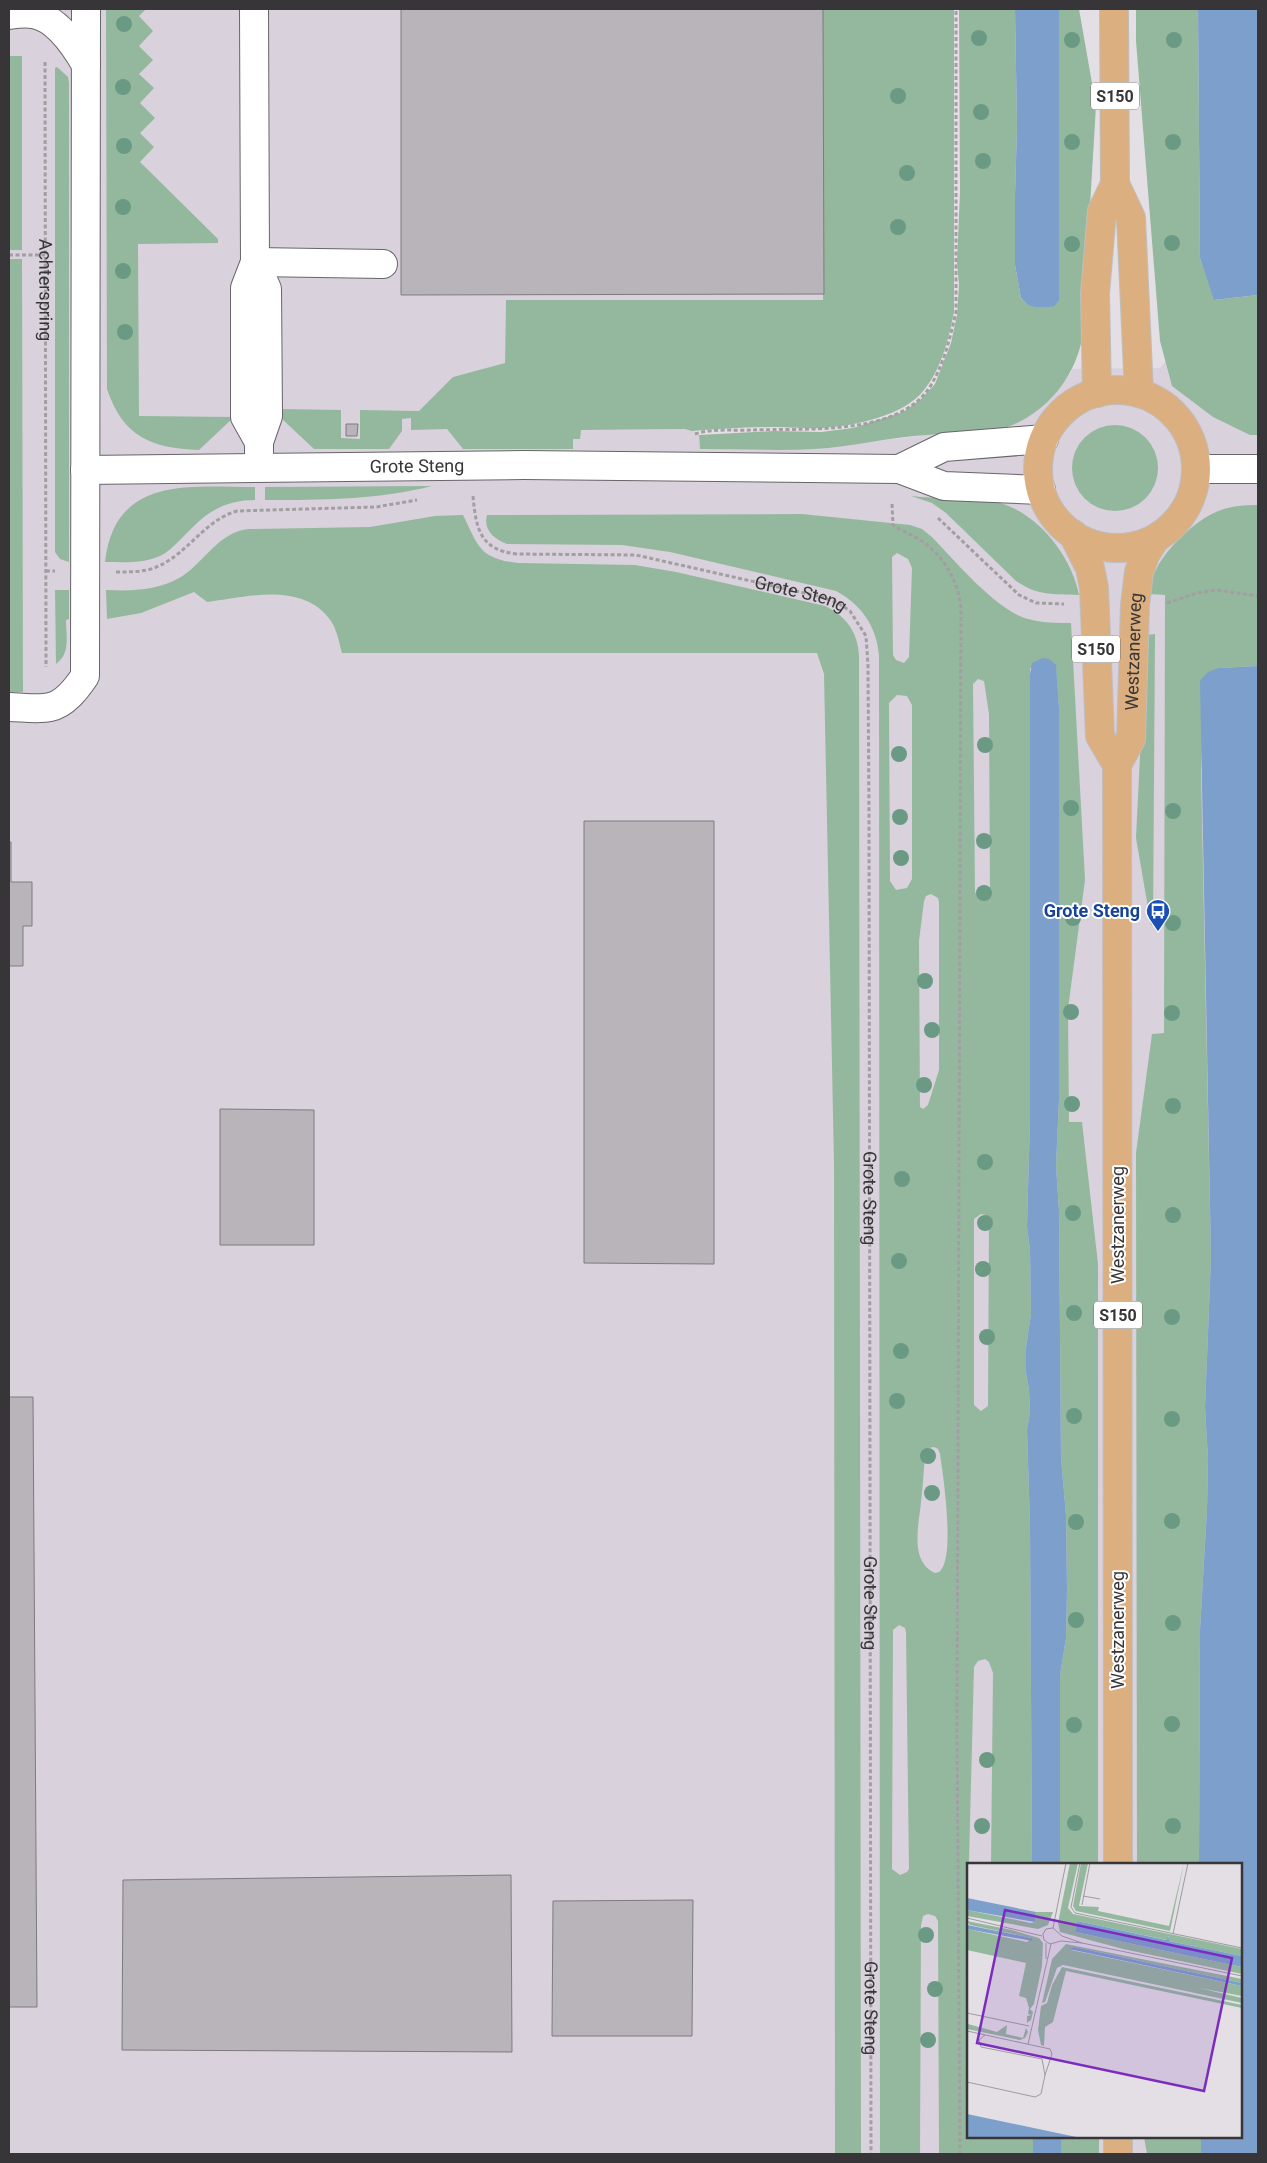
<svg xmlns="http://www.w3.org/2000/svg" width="1267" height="2163" viewBox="0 0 1267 2163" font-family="Roboto,sans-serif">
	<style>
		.built { fill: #d9d1dc; fill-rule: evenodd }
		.green { fill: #94b89e; fill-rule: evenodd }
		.water { fill: #7d9fcc }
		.building { fill: #b8b4b9; stroke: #7e7b7f }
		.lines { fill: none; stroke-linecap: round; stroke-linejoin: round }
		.minor-casing { stroke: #686569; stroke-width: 30 }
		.major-casing { stroke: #bfbebf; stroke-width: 30 }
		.path { stroke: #a29ea2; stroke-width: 3; stroke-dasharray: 4 2.5; stroke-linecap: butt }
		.minor { stroke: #fff; stroke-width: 28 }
		.major { stroke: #dcaf80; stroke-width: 28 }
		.tree { fill: #6a9a84 }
		.labels { text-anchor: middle; stroke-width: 4; stroke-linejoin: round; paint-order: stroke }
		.shield { fill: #fff; stroke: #737273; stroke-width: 1 }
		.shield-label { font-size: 16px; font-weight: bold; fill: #373537 }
		.street-label { font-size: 18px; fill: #373537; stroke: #fff }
		.transit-label { font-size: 18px; font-weight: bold; fill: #164399; stroke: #fff; text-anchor: end }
		.inset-road { fill: none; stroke: #9e9b9f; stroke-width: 1 }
		.view { fill: #7b2cbf; fill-opacity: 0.15; stroke: #7b2cbf; stroke-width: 2.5 }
		.inset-edge { fill: none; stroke: #373537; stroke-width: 2.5 }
	</style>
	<rect width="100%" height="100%" fill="#e3dfe4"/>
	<path class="built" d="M9 9H823V300H506L505 363 453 377 418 429H447L463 449H573V439L580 430 692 429 699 435 700 449H814L926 435 1004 429 1021 421 1037 409 1064 383 1073 369 1160 368 1214 300 1258 295V2154H9ZM968 1864H1241V2137H968Z"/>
	<g class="green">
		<path d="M106 9H146L139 16 153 31 139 46 153 60 139 74 154 88 140 103 155 118 140 133 154 147 140 162 218 239V243L138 244 139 416 234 417 199 450C151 448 123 437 107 389Z"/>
		<path d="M823 9H954V312C949 338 941 370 924 390 904 416 854 426 822 428 807 429 792 427 776 427 748 427 720 429 692 431L685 429 581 430 580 439H573V449H463L447 429 411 430V418L402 419V431L389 449H314L280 417 279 409 341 410V438L360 439V410L419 411 453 377 505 363 506 300H823Z"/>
		<path d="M959 9H1015L1017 127 1015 195V265L1021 298 1028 305 1055 306 1059 301V9H1079L1096 106 1082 339C1075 374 1053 404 1021 421 992 437 959 432 927 435 890 437 852 447 814 449 776 451 738 449 700 449L699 435 774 431 821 432 853 428 903 412 920 400 935 384 951 343 957 315 959 285 957 262 960 193Z"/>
		<polygon points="1136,9 1198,9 1200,258 1215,300 1258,295 1258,435 1250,435 1213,417 1172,386 1160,341 1136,41"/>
		<rect x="9" y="56" width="13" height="194"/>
		<polygon points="57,67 68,77 69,83 69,562 60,559 55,552 55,68"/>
		<polygon points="9,259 22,259 23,692 9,692"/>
		<circle cx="1115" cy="468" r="43"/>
		<path d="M432 486C377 500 322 500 265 500V487Z"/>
		<path d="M255 487V500C230 500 210 509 193 527 183 536 174 548 162 555 144 564 125 562 105 562 115 475 190 487 255 487Z"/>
		<path d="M911 496C938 499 966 497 992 501 1035 509 1071 554 1079 595 1053 594 1038 596 1016 581L946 513 932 503Z"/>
		<path d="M1258 505V666L1219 668 1202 742 1201 769 1211 1258 1205 1407 1208 1459 1207 1510 1200 1630 1199 1864H1137L1136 1153 1152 1034 1164 1033 1165 595 1148 594C1150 586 1152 576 1157 568 1166 549 1196 520 1216 512 1229 506 1244 505 1258 505Z"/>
		<path d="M802 514 910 525 922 529 932 537C955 561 997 611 1028 619 1042 623 1057 623 1071 623L1085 880 1068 1009 1069 1122H1082L1098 1264V1864H1060V1675L1066 1638 1067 1591 1066 1515 1061 1458 1059 1211 1056 1165 1059 1100V707L1056 669 1030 668V1119L1027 1227 1030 1250 1031 1314 1026 1348V1372L1029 1390 1030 1413 1027 1429 1030 1525 1032 1864H991L993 1673 989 1662 985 1659 978 1661 974 1667 968 1900V2137H1033V2154H939L938 1921 935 1916 928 1914 923 1916 921 1925 920 2154H880L879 656C877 627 862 605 836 591L670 552 622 545 507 544C494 539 483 530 487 515H498ZM897 553 908 559 912 568 909 657 904 663 896 660 893 655 892 557ZM978 679 984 681 989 714 990 891 987 898 983 899 978 897 975 892 973 684ZM897 695 907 696 912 705V879L907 888 896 890 890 881 889 703ZM931 894 938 898 939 902V1070L928 1105 923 1109 920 1107 919 941 924 901 926 896ZM981 1214 986 1215 989 1219 988 1406 981 1411 974 1405V1219ZM934 1447 938 1449 940 1454C943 1474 956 1560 939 1572L935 1573C909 1561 919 1524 921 1502 923 1485 924 1469 925 1452L929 1448ZM899 1625 905 1628 906 1632 909 1869 907 1872 900 1875 892 1869 893 1630Z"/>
		<path d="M463 515C478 545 479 559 518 563L635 565 676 572 825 606C846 616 858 632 859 656L861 2154H835L834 1163 824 674 817 653H342C339 642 337 630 331 621 303 581 246 597 207 602L194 592 141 613 107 619 106 590C132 591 157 591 181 577 205 562 218 532 249 529L370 527 435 516Z"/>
		<path d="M55 590H69V619L66 620C66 636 71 653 56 664Z"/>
		<polygon points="1155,634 1153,925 1151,925 1136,838 1146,635"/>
		<rect x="1061" y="2137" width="38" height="17"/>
		<polygon points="1144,2137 1201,2137 1201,2154 1147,2154"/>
	</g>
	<g class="water">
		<polygon points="1015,9 1059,9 1059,301 1055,306 1049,307 1035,307 1028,305 1021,298 1015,265 1015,195 1017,127"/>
		<polygon points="1198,9 1258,9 1258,295 1214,300 1200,258"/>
		<polygon points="1043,658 1049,659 1056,665 1059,707 1059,1100 1056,1165 1059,1211 1061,1458 1066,1515 1067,1591 1066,1638 1060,1675 1060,1864 1032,1864 1030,1525 1027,1429 1030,1413 1029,1390 1026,1372 1026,1348 1031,1314 1030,1250 1027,1227 1030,1119 1030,674 1032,663"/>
		<polygon points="1258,666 1258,2154 1201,2154 1201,2137 1241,2137 1241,1864 1199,1864 1200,1630 1207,1510 1208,1459 1205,1407 1211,1258 1200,681 1208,672 1219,668"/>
		<rect x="1033" y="2137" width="28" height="17"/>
	</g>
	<g class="building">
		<polygon points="401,9 823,9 824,294 401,295"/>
		<polygon points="346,424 358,424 357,436 346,436"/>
		<polygon points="584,821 714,821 714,1264 584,1263"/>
		<polygon points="9,842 11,842 11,882 32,882 32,926 23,926 23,966 9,966"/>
		<polygon points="220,1109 314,1110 314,1245 220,1245"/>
		<polygon points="9,1397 33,1397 37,2007 9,2007"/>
		<polygon points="511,1875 512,2052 122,2050 123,1880"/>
		<polygon points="693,1900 692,2036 552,2036 553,1901"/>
	</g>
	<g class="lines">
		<g class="minor-casing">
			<g id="minor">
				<polyline points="254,9 255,262 245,288 245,417 259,442"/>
				<path d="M9 15C16 14 25 13 33 14 57 18 75 46 86 65"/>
				<polyline points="255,262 267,289 268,416 259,442 259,454"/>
				<polyline points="255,262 383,264"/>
				<polyline points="899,469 944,447 1044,439"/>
				<polyline points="1196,469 1258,469"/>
				<path id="s3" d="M85 470 524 465 899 469 944 486 1041 490"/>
				<path d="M9 707C21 707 38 710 50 707 65 704 77 688 85 676L86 9"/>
			</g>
		</g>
		<g class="major-casing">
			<g id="major">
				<polyline points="1115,184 1131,218 1139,393"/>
				<circle cx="1117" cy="469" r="79"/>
				<polyline points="1097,393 1095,294 1102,211 1115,184 1114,9"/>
				<polyline points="1073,534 1090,568 1094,588 1100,736 1117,765"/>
				<path id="s4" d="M1118 1864 1117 765 1131 739 1135 605 1139 572 1145 555 1155 539"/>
				<polyline points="1118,2154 1118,2137"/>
			</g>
		</g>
		<g class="path">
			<path id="s1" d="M45 62 46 667"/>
			<polyline points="9,255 45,255"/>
			<path d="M695 434C712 428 735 431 753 430 803 428 893 436 927 391 943 369 950 338 956 312V9"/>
			<path id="s2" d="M473 496C476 529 480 550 517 554L636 555 822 597 838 603 850 611 866 636 868 665 869 814 871 2154"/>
			<path d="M892 504 893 525C903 532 916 536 926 544 946 560 958 582 961 607L957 1728 960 2154"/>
			<polyline points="938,518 1019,595 1036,603 1064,604"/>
			<polyline points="46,571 55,571"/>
			<path d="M116 572C128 572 140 572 151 569 186 558 202 521 237 511L376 507 417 500"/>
			<polyline points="1167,603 1197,593 1217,590 1258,596"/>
		</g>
		<use href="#minor" class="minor"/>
		<use href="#major" class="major"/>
	</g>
	<g class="tree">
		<circle cx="124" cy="24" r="8"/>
		<circle cx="979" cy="38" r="8"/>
		<circle cx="1072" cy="40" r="8"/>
		<circle cx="1174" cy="40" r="8"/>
		<circle cx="123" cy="87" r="8"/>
		<circle cx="898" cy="96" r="8"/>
		<circle cx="981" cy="112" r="8"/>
		<circle cx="1072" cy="142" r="8"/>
		<circle cx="1173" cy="142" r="8"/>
		<circle cx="124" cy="146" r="8"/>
		<circle cx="983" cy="161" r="8"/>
		<circle cx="907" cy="173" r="8"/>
		<circle cx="123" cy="207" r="8"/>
		<circle cx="898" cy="227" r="8"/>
		<circle cx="1172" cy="243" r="8"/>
		<circle cx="1072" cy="244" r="8"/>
		<circle cx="123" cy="271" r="8"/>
		<circle cx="125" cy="332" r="8"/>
		<circle cx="985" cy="745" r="8"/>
		<circle cx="899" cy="754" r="8"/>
		<circle cx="1071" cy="808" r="8"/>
		<circle cx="1173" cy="811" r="8"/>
		<circle cx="900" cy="817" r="8"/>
		<circle cx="984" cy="841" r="8"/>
		<circle cx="901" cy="858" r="8"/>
		<circle cx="984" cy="893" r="8"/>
		<circle cx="1073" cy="918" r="8"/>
		<circle cx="1173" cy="923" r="8"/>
		<circle cx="925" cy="981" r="8"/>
		<circle cx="1071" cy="1012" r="8"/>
		<circle cx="1172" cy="1013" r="8"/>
		<circle cx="932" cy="1030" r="8"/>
		<circle cx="924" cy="1085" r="8"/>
		<circle cx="1072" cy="1104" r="8"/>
		<circle cx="1173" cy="1106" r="8"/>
		<circle cx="985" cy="1162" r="8"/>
		<circle cx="902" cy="1179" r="8"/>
		<circle cx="1073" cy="1213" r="8"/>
		<circle cx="1173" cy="1215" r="8"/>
		<circle cx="985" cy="1223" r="8"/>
		<circle cx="899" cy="1261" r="8"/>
		<circle cx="983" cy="1269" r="8"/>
		<circle cx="1074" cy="1313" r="8"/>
		<circle cx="1172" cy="1317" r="8"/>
		<circle cx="987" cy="1337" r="8"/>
		<circle cx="901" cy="1351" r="8"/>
		<circle cx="897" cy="1401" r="8"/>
		<circle cx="1074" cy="1416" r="8"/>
		<circle cx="1172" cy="1419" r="8"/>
		<circle cx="928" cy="1456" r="8"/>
		<circle cx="932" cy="1493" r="8"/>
		<circle cx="1172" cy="1521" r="8"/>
		<circle cx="1076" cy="1522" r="8"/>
		<circle cx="1076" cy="1620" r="8"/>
		<circle cx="1173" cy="1623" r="8"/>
		<circle cx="1172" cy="1724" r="8"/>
		<circle cx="1074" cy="1725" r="8"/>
		<circle cx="987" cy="1760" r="8"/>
		<circle cx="1075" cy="1823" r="8"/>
		<circle cx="982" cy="1826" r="8"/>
		<circle cx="1173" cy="1826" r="8"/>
		<circle cx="926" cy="1935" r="8"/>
		<circle cx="935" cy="1989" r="8"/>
		<circle cx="928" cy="2040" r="8"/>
	</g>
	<defs>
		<g id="bus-pin" transform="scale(1.25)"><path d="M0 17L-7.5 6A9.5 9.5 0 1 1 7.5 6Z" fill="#1a4fb4" stroke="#fff"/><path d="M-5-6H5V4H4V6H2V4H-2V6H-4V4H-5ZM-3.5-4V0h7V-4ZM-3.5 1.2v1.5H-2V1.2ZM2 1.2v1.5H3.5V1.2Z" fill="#fff"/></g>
	</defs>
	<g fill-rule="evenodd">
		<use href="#bus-pin" x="1158" y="911"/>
	</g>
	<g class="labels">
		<g class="shield">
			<rect x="1091" y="82.5" width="48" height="27" rx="4"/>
			<rect x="1072" y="635.5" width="48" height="27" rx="4"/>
			<rect x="1094" y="1301.5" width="48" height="27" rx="4"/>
		</g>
		<g class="shield-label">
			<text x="1115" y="102">S150</text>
			<text x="1096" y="655">S150</text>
			<text x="1118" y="1321">S150</text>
		</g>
		<g class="street-label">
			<text dy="6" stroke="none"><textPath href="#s1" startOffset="228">Achterspring</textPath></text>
			<text dy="6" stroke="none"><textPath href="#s3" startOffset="332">Grote Steng</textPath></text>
			<text dy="6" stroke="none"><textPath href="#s2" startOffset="370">Grote Steng</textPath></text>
			<text dy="6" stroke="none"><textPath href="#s4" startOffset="1216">Westzanerweg</textPath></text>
			<text dy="6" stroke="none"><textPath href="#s2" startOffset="1015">Grote Steng</textPath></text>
			<text transform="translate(1118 1225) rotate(-90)" y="6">Westzanerweg</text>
			<text dy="6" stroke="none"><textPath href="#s2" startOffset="1420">Grote Steng</textPath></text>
			<text transform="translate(1118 1630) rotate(-90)" y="6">Westzanerweg</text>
			<text dy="6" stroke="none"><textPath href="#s2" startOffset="1825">Grote Steng</textPath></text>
		</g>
		<g class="transit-label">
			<text x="1140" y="917">Grote Steng</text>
		</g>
	</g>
	<g transform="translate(967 1863)">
		<rect width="275" height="275" fill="#e3dfe4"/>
		<path d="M103 0H111L101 45 106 51 275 86V93L202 78V73L200 77 110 58 108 69 275 104V111L156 86 93 69 91 60ZM114 0H121L112 43 132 44 131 48 202 63 217 0 203 68 109 48 106 43ZM0 47 64 60 68 59 69 49H86L81 62 71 66 0 53ZM0 58 45 67 72 75 76 80 75 103 67 141 63 146 66 149 64 157 60 160V153L64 152 61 151 62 145 59 135 52 133 59 100 0 87V66L60 79 65 75 3 62ZM99 81 275 116V120L108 84 104 87 275 123V133L232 125 275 135V140L96 102 90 105 78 139 75 140 85 96ZM95 104 275 142V145L99 108 86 159 78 164 77 183 74 182 71 167 74 143 80 140 85 122ZM1 161 30 169 40 162 39 171 56 175 59 165 61 169 58 175 53 177 0 166Z" fill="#94b89e"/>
		<path d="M0 35 69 49 68 59 0 47ZM110 58 199 77 202 74V78L275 93V104L108 69ZM0 62 65 75V78L0 66ZM108 84 275 120V123L102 86ZM0 251 114 275H0Z" fill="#7d9fcc"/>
		<path class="inset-road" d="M113 0 104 44 108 50 275 85M116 33 133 36M115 42 123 0M0 55 75 73M86 65 99 0M206 71 221 0M115 80 94 78 83 81 77 77 76 71 79 66 86 65 95 73 115 80 275 113M79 96V80M0 150 62 163M0 168 83 186 85 191 78 212M61 181 84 81M0 219 68 234 74 231 78 212 75 196 14 184 12 177 18 172"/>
		<path class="view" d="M38 47 265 95 237 228 10 180Z"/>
		<rect width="275" height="275" class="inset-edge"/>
	</g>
	<rect width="1267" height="2163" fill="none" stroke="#373537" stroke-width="20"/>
</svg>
